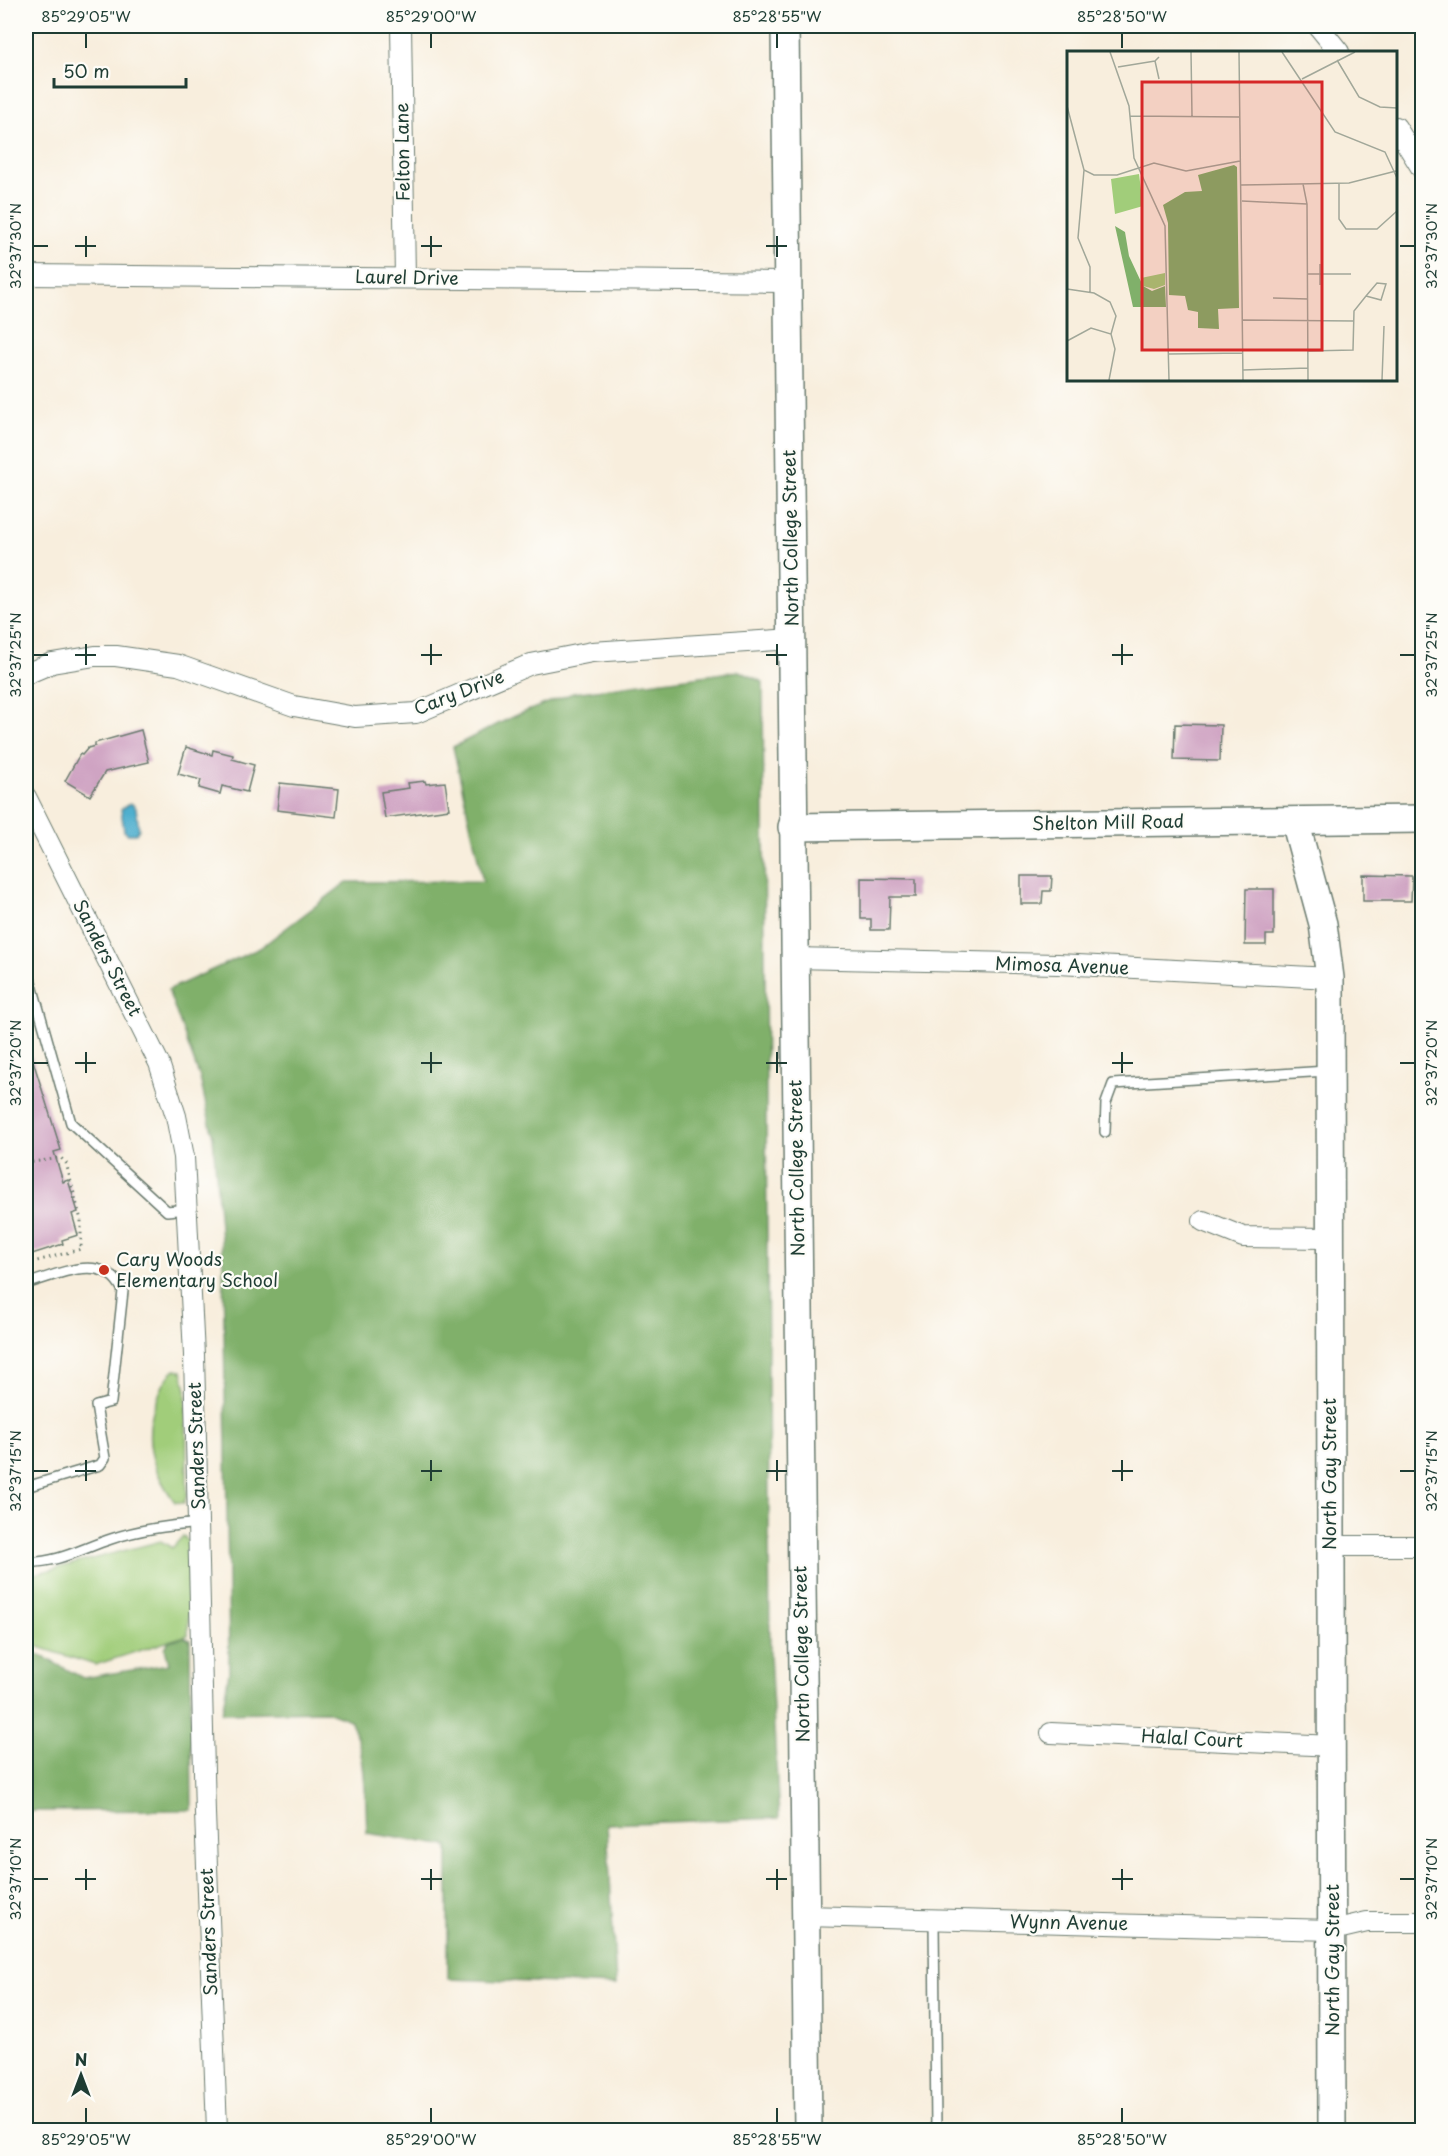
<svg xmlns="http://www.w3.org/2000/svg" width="1448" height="2156" viewBox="0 0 1448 2156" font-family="'Playpen Sans',sans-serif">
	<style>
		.green { fill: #a1cd7a; stroke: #608557; stroke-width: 1.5 }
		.forest { fill: #80b06a; stroke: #50764f; stroke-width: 1.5 }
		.water { fill: #50afce; stroke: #387681; stroke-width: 1.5 }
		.building { fill: #cfa3c2 }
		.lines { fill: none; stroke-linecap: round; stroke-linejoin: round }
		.lane-casing { stroke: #6b7b6f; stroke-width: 12 }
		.street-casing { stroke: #6b7b6f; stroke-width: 22 }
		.secondary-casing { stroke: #6b7b6f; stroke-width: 30 }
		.path { stroke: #6b7b6f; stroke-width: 3; stroke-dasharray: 1.5 4.5; stroke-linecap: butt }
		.lane { stroke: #fff; stroke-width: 9 }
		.street { stroke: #fff; stroke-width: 20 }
		.secondary { stroke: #fff; stroke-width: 27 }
		.ticks { fill: none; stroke: #1f3d34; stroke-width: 2 }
		.poi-dot { fill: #c8321e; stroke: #fdfcf7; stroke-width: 2 }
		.labels { text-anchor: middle; stroke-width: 4.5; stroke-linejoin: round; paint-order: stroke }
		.street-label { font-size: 18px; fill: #1f3d34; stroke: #fdfcf7 }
		.poi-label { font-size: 18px; fill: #1f3d34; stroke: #fdfcf7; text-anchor: start }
		.inset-road { fill: none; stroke: #a1a799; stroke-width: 1.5 }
		.view { fill: #d62828; fill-opacity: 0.15; stroke: #d62828; stroke-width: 3 }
		.inset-edge { fill: none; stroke: #1f3d34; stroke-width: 3 }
		.neatline { fill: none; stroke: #1f3d34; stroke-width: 2 }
		.ticks-label { font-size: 15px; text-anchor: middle; fill: #1f3d34 }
	</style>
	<rect width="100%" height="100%" fill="#fdfcf7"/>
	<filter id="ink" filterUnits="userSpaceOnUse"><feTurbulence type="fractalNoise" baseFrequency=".0167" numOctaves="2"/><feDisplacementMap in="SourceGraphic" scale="12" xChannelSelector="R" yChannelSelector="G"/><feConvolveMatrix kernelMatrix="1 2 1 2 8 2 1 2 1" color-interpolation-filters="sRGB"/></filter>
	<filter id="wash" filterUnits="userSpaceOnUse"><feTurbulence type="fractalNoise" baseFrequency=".008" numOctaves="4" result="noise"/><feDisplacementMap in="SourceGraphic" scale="24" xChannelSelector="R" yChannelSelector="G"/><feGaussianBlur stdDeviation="1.35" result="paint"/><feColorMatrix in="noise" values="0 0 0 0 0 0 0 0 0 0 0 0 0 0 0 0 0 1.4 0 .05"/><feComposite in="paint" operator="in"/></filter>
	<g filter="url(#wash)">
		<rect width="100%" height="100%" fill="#f8eedd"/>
		<g class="green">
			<path d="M175 1370 182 1371 186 1390 187 1494 184 1503 175 1502C151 1470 141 1435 158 1397 162 1387 166 1377 175 1370Z"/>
			<polygon points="183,1536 191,1544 188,1635 95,1665 26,1643 26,1576 161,1541 172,1548"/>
		</g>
		<g class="forest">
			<path d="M739 671 763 682 770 1654 779 1818 607 1824 616 1985 448 1979V1846L367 1833C365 1795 367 1754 350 1720L326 1711 222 1713 229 1672 228 1579 223 1266 213 1137 200 1078 168 990 260 948 347 882 483 881 453 747 512 717 573 693Z"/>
			<polygon points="184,1637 190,1640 192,1810 26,1811 26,1648 83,1678 169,1664 165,1648 169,1641"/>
		</g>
		<polygon class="water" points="131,803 136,808 139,829 136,834 128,834 124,831 121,809"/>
		<g id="blocks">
			<g class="building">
				<polygon points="1175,724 1221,725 1220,761 1174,760"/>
				<polygon points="141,730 149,762 105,772 90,796 65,781 80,754 82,755 88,748 95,746 95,743"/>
				<polygon points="186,747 212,755 213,750 233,755 232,759 254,765 247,792 222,786 220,794 199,788 201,780 178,774"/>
				<polygon points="425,781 426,784 445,782 449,809 385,818 381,792 409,788 408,783"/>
				<polygon points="280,783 339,789 336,817 277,810"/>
				<polygon points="1363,875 1412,876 1411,901 1363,901"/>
				<polygon points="1021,876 1052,876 1051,891 1043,891 1042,904 1021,904"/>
				<polygon points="861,878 916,879 916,897 890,897 889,930 871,930 871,919 861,919"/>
				<polygon points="1246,889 1274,889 1274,935 1266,935 1266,945 1245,945"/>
				<polygon points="26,1048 29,1048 61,1150 54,1152 63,1182 68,1180 78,1212 72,1214 78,1235 62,1240 63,1244 26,1256"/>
			</g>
		</g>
	</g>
	<g filter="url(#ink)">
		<use href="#blocks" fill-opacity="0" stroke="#6b7b6f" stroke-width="1.5"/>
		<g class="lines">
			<g class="lane-casing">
				<g id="lane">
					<polyline points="26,832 33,815"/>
					<polyline points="26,964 71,1123 167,1211 187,1209"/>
					<polyline points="1105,1132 1106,1103 1113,1084 1327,1071"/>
					<path d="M26 1284C58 1275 104 1250 123 1291L111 1402 96 1406 105 1458 100 1465 26 1487"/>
					<path d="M26 1562C56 1564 83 1548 111 1539 140 1529 169 1526 199 1523"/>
					<polyline points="934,1920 936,2130"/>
				</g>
			</g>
			<g class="street-casing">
				<g id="street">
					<polyline points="401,26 405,278"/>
					<polyline points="1318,26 1339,52"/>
					<polyline points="1396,127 1422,169"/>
					<polyline points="26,275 788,282"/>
					<polyline points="26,674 52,663 95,656 116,656 178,665 294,706 355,717 416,713 531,664 592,652 792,639"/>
					<polyline points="26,797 159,1063 176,1116 184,1157 194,1355 205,1813 217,2130"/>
					<polyline points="794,958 1058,964 1330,978"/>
					<polyline points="1203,1221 1243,1237 1328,1238"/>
					<polyline points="1331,1546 1422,1546"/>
					<polyline points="1051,1733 1333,1746"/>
					<polyline points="805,1916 1333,1930 1367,1922 1422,1922"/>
				</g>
			</g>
			<g class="secondary-casing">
				<g id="secondary">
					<polyline points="785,26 808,2130"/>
					<polyline points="1295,821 1323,924 1330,978 1332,2130"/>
					<polyline points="792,827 1422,819"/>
				</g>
			</g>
			<polyline class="path" points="26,1163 61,1158 66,1163 81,1220 81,1249 26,1264"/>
			<use href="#lane" class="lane"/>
			<use href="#street" class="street"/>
			<use href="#secondary" class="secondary"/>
		</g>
	</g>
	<path class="ticks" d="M86 33V48M431 33V48M777 33V48M1122 33V48M86 236V257M431 236V257M777 236V257M33 246H48M75 246H96M421 246H442M766 246H787M1400 246H1415M86 644V665M431 644V665M777 644V665M1122 644V665M33 655H48M75 655H96M421 655H442M766 655H787M1112 655H1133M1400 655H1415M86 1052V1073M431 1052V1073M777 1052V1073M1122 1052V1073M33 1063H48M75 1063H96M421 1063H442M766 1063H787M1112 1063H1133M1400 1063H1415M86 1460V1481M431 1460V1481M777 1460V1481M1122 1460V1481M33 1471H48M75 1471H96M421 1471H442M766 1471H787M1112 1471H1133M1400 1471H1415M86 1869V1890M431 1869V1890M777 1869V1890M1122 1869V1890M33 1879H48M75 1879H96M421 1879H442M766 1879H787M1112 1879H1133M1400 1879H1415M86 2108V2123M431 2108V2123M777 2108V2123M1122 2108V2123"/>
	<circle class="poi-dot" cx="104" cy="1270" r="6"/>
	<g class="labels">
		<g class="street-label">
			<text transform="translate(403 152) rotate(-91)" y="6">Felton Lane</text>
			<text transform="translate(407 278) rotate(1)" y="6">Laurel Drive</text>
			<text transform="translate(791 538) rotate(-91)" y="6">North College Street</text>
			<text transform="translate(459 693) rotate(-21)" y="6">Cary Drive</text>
			<text transform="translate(1108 823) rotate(-1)" y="6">Shelton Mill Road</text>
			<text transform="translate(107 958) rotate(63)" y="6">Sanders Street</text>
			<text transform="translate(1062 966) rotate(2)" y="6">Mimosa Avenue</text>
			<text transform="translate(797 1168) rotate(-91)" y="6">North College Street</text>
			<text transform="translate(197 1446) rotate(-92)" y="6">Sanders Street</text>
			<text transform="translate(1330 1474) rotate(-90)" y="6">North Gay Street</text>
			<text transform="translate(802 1654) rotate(-91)" y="6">North College Street</text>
			<text transform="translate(1192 1739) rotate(3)" y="6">Halal Court</text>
			<text transform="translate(1069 1923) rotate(1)" y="6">Wynn Avenue</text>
			<text transform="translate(209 1932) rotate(-92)" y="6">Sanders Street</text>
			<text transform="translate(1333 1960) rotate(-90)" y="6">North Gay Street</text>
		</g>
		<g class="poi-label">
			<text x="116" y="1266">Cary Woods<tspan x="116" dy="21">Elementary School</tspan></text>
		</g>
	</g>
	<g transform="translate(1067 51)">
		<rect width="330" height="330" fill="#f8eedd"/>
		<path d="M72 123 76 155 48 163 44 128ZM98 222V234L87 238 76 235 74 227Z" fill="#a1cd7a"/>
		<path d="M167 114 170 116 172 257 151 258 152 278 131 277V261L121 259 118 245 102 244 101 172 96 154 118 141 135 140 131 124ZM48 175 58 181 62 205 76 235 85 240 98 235 99 256H66Z" fill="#80b06a"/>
		<path class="inset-road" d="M43 1 62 55 67 107 98 175 102 329M124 1 125 65M172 1 176 329M215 1 268 81 318 101 330 127M92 6 88 10 92 28M270 9 292 46 313 56 330 57M51 16 88 10M235 28 288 1M0 55 17 119 27 124H50L87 112 119 120 173 110M63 65 172 66M17 119 11 187 23 216V241M236 133 240 153 241 329M272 133V168L279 178H310L330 160M174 134 282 132 329 120M175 150 240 153M241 223H284M253 234V213M0 238 27 242 43 251 49 265 44 283M206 247 241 248M176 269 287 270M0 290 24 277 44 283 48 298 42 329M241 300 286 299 287 260 299 245 310 232 319 233 314 249 299 245M102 303 176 302M176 319 241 317M315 329 317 275"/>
		<path class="view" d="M75 31H255V299H75Z"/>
		<rect width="330" height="330" class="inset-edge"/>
	</g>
	<rect width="1448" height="2156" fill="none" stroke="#fdfcf7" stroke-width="66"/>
	<g transform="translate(81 2075)" stroke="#fdfcf7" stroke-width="4.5" paint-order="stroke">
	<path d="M0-4.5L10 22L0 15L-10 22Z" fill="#1f3d34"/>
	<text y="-9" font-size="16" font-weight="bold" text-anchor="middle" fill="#1f3d34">N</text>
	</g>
	<path d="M54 78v9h132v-9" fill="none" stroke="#1f3d34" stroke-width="3"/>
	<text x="63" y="78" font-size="18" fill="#1f3d34" stroke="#fdfcf7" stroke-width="4.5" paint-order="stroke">50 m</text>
	<rect x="33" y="33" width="1382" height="2090" class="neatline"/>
	<g class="ticks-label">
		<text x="86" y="22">85°29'05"W</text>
		<text x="431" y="22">85°29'00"W</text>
		<text x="777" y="22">85°28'55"W</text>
		<text x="1122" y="22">85°28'50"W</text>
		<text transform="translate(16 246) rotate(-90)" y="5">32°37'30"N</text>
		<text transform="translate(1432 246) rotate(-90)" y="5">32°37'30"N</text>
		<text transform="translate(16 655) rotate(-90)" y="5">32°37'25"N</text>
		<text transform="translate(1432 655) rotate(-90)" y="5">32°37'25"N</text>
		<text transform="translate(16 1063) rotate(-90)" y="5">32°37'20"N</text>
		<text transform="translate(1432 1063) rotate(-90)" y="5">32°37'20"N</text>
		<text transform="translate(16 1471) rotate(-90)" y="5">32°37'15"N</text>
		<text transform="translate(1432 1471) rotate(-90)" y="5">32°37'15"N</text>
		<text transform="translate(16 1879) rotate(-90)" y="5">32°37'10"N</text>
		<text transform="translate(1432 1879) rotate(-90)" y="5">32°37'10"N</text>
		<text x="86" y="2145">85°29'05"W</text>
		<text x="431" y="2145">85°29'00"W</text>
		<text x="777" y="2145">85°28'55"W</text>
		<text x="1122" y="2145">85°28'50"W</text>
	</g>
</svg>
